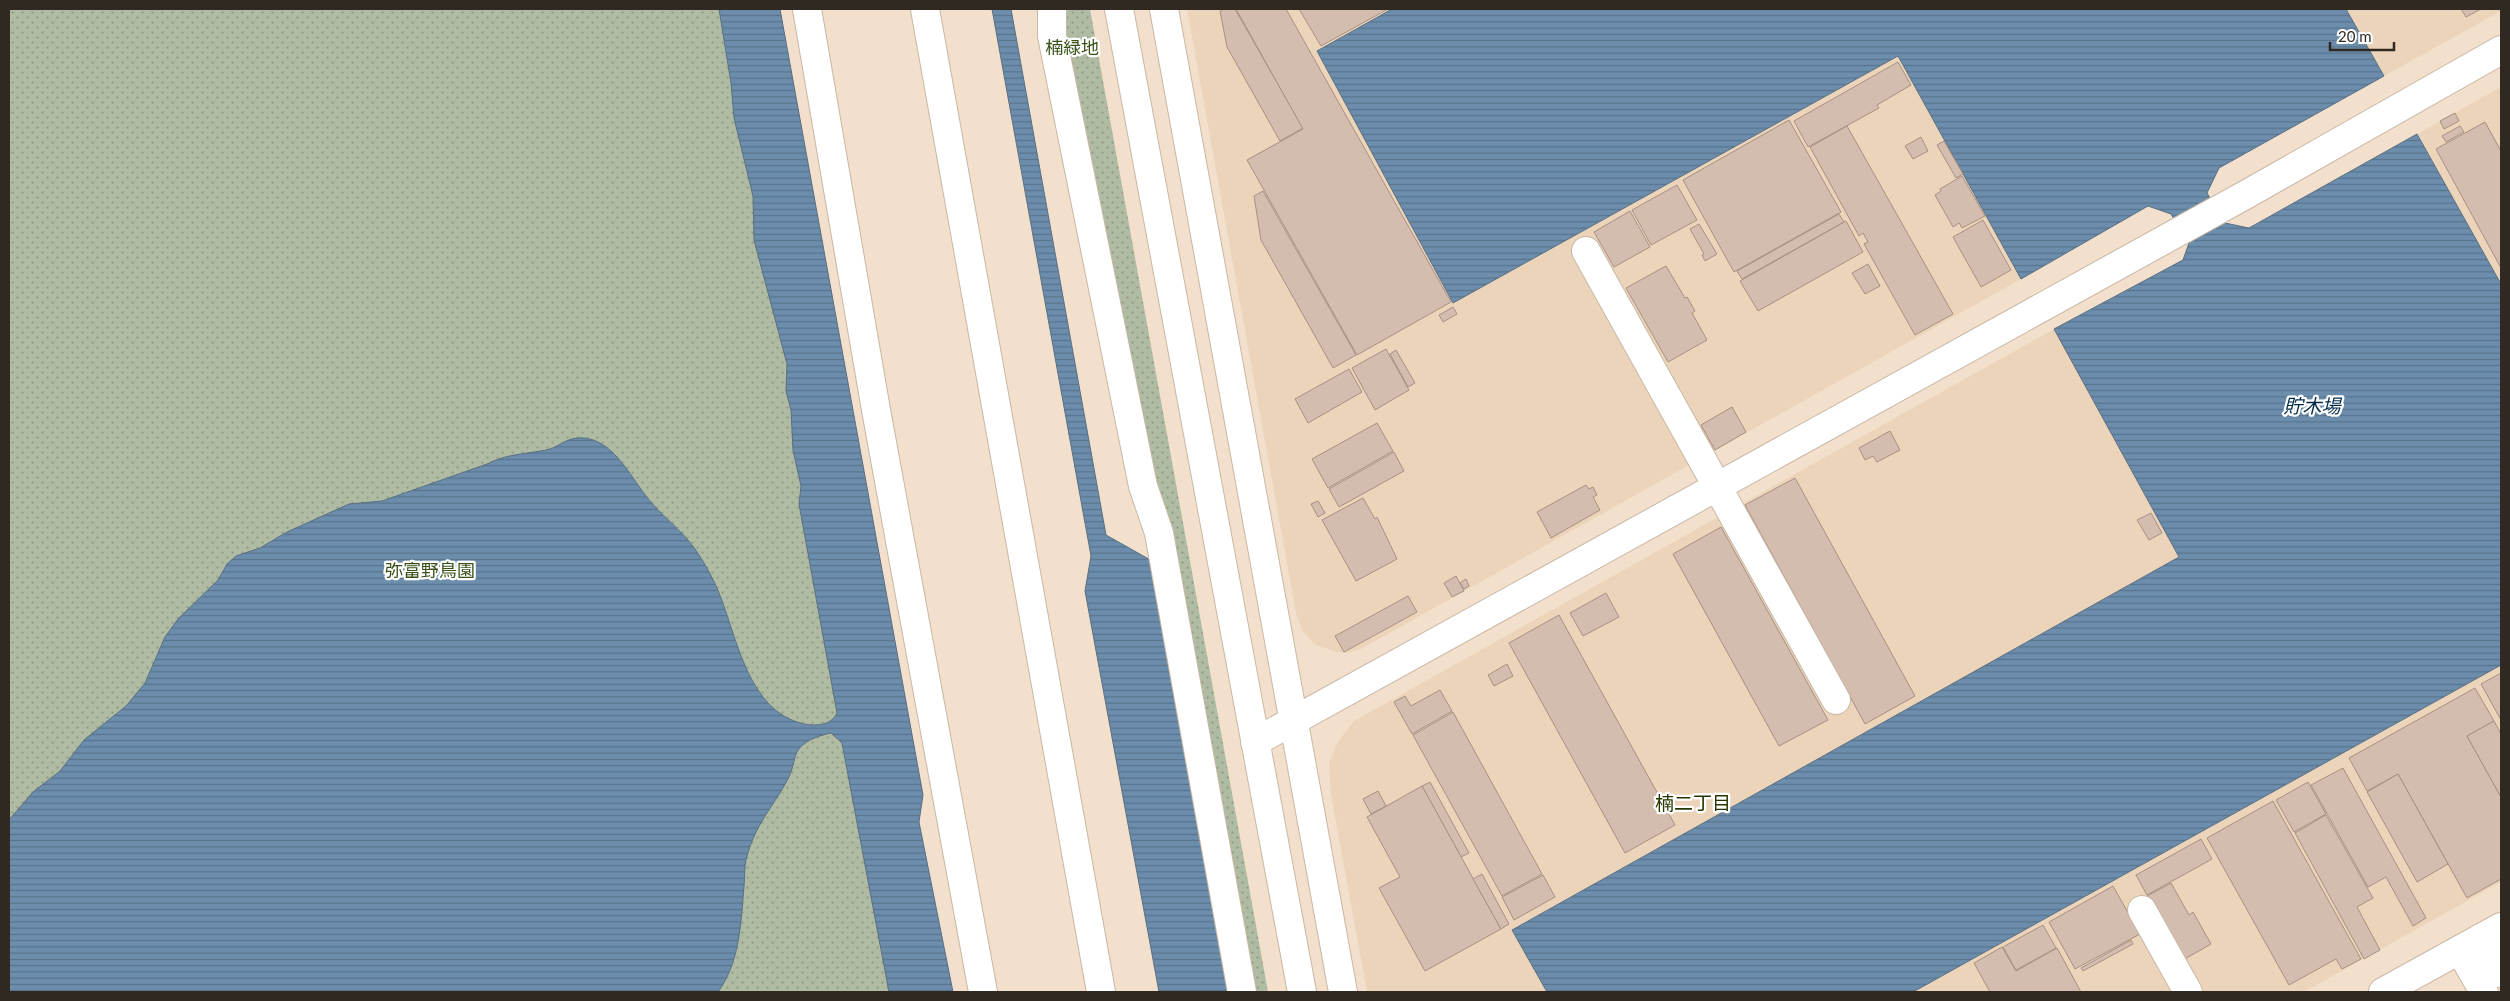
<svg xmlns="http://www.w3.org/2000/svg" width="2510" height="1001" viewBox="0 0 2510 1001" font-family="Lato,'Noto Sans JP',sans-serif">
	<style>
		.built { fill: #ecd4bb }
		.park { fill: url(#park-dots) }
		.water { fill: url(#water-rules); stroke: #5a6f83 }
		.building { fill: #d4bdae; stroke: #a69082 }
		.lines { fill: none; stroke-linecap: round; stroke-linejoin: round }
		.minor-casing { stroke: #c9b7a4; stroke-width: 30 }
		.minor { stroke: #fff; stroke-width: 28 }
		.labels { text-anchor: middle; stroke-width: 4.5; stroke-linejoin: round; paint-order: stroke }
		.park-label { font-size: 18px; fill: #395218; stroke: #fff }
		.water-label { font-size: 19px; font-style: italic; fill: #022b4a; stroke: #fff }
		.neighbourhood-label { font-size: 19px; fill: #243500; stroke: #fff }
	</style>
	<defs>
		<pattern id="park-dots" width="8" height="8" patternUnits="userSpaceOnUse" patternTransform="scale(1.25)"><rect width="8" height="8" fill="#afbca3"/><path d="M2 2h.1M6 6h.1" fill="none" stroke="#8f9984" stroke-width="1.8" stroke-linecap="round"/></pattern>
		<pattern id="water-rules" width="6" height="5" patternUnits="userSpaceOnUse" patternTransform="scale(1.25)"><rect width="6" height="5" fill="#6c8dac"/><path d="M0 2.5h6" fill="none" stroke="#59738c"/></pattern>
	</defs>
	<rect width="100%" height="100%" fill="#f2e0cc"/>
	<g class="built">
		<polygon points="1187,9 1392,9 1317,51 1453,303 1898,56 2021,279 1361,649 1347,653 1336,652 1314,644 1302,630 1296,613"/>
		<polygon points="2346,9 2501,9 2501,11 2384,76"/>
		<polygon points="2501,87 2501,284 2417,134"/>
		<polygon points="2054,329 2179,557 1513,930 1547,992 1367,992 1331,795 1329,762 1339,740 1354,721"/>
		<polygon points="2501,665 2501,882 2304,992 1913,992"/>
	</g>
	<g class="park">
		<polygon points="9,9 757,9 935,992 9,992"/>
		<polygon points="1039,9 1090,9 1268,992 1235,992 1152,546"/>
	</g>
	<g class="water">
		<path d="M719 9H780L923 795 919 822 953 992H889L842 743 831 733C817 736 799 742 795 757 793 765 792 771 788 779 773 807 756 823 747 856 744 865 745 876 744 886 741 922 740 962 718 992H9V820L33 792 60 771 84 740 126 706 145 683 165 637 178 619 218 580 227 564 236 556 260 548 287 532 349 504 382 501 487 464C506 454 526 454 546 450 557 448 565 439 577 438 610 435 629 474 646 496 660 515 681 529 695 549 704 562 713 578 719 593 737 637 748 712 804 724 816 726 831 726 837 713L799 504 801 486 793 450 791 410 786 391 787 364 754 240 753 196 734 118 731 83Z"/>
		<polygon points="992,9 1011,9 1106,535 1154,562 1232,992 1159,992 1085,591 1091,556"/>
		<polygon points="1392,9 2346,9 2384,76 2219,168 2207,193 2225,223 2249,228 2417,134 2501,284 2501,665 1913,992 1547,992 1512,930 2179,557 2054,329 2183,260 2189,243 2171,214 2148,206 2021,279 1898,56 1453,303 1317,51"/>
	</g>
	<g class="building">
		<polygon points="1224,9 1235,9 1303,128 1280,141 1227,47 1220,11"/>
		<polygon points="1236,9 1286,9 1451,302 1357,355 1247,160 1303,129"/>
		<polygon points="1299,9 1388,9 1321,46"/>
		<polygon points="2461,9 2481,9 2466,17"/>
		<polygon points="1898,62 1911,85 1877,105 1879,108 1808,147 1794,121"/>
		<polygon points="2455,113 2459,121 2444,129 2440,121"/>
		<polygon points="1789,120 1841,212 1734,272 1683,180"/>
		<polygon points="2485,122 2501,151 2501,268 2436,149"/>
		<polygon points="1847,126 1953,314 1915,335 1864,244 1868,242 1863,233 1859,236 1810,147"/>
		<polygon points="2460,126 2464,132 2446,142 2442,136"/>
		<polygon points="1921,137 1928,151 1913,159 1905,146"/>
		<polygon points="1944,141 1963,174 1956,178 1937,145"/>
		<polygon points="1962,176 1985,216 1962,228 1959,223 1953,227 1935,195 1941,191 1940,189"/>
		<polygon points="1677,185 1697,220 1651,245 1632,210"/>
		<polygon points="1263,191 1356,355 1333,368 1261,240 1254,196"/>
		<polygon points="1630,211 1650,247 1614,267 1594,232"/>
		<polygon points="1839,214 1844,222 1742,279 1737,271"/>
		<polygon points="1983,220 2011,270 1981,287 1953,237"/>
		<polygon points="1846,221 1863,252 1758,311 1740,281"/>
		<polygon points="1699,224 1717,254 1705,261 1702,255 1704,254 1690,229"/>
		<polygon points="1868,264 1880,286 1865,294 1852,273"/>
		<polygon points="1666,266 1685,298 1687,297 1695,311 1692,313 1707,340 1668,362 1626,288"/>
		<polygon points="1453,307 1457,314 1443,322 1439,315"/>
		<polygon points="1386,349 1409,390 1375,410 1352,368"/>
		<polygon points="1396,350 1415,383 1408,387 1390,354"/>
		<polygon points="1349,369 1362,392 1308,423 1295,399"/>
		<polygon points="1732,407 1746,432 1715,450 1701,425"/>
		<polygon points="1377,423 1393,451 1328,488 1312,459"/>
		<polygon points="1890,431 1900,450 1877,462 1873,456 1865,460 1859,448"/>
		<polygon points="1394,452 1404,471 1339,507 1329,489"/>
		<polygon points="1795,478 1915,696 1865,724 1745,505"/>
		<polygon points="1586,485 1589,489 1593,487 1597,495 1593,497 1600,510 1551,538 1537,512"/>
		<polygon points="1363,498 1375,519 1377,517 1397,559 1356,581 1322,520"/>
		<polygon points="1318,501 1325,513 1318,517 1311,504"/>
		<polygon points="2151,513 2162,533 2149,540 2137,520"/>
		<polygon points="1721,527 1828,720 1779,746 1673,554"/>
		<polygon points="1456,576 1464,591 1452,597 1444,583"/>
		<polygon points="1466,579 1469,586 1464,589 1460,583"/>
		<polygon points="1606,593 1619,617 1583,636 1570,613"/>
		<polygon points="1408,596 1417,612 1344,652 1335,636"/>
		<polygon points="1559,615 1675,825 1625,853 1509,643"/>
		<polygon points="1507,664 1513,676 1494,686 1488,675"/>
		<polygon points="2501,673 2501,720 2481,684"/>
		<polygon points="2475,688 2494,721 2467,736 2501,797 2501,879 2467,898 2398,774 2367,791 2349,758"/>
		<polygon points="1440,690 1452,711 1412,734 1394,702 1405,696 1411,706"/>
		<polygon points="1453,712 1542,874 1502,896 1413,735"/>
		<polygon points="2494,721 2501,734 2501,797 2467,736"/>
		<polygon points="2343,768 2426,918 2413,926 2386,877 2368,887 2311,785"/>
		<polygon points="2398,774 2448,864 2417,882 2367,792"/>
		<polygon points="1430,782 1469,853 1461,857 1422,786"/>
		<polygon points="2308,782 2326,814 2294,832 2276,800"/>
		<polygon points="1422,786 1501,929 1425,971 1379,888 1400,877 1367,817"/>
		<polygon points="1378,791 1386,806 1371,814 1363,799"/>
		<polygon points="2273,801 2361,959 2342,969 2336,959 2289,985 2207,838"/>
		<polygon points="2326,815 2373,898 2357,907 2380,950 2364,959 2295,833"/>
		<polygon points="2201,839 2212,859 2147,895 2136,875"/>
		<polygon points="1482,874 1509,924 1501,929 1473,879"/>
		<polygon points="1543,875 1555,897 1514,920 1502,897"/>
		<polygon points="2171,883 2189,915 2193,912 2211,944 2183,960 2147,896"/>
		<polygon points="2113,886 2140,934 2075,969 2049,922"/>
		<polygon points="2043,925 2056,948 2016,970 2003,947"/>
		<polygon points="2131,940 2133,944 2083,971 2081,968"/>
		<polygon points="2002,947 2016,971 2057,948 2081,992 1990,992 1974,963"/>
	</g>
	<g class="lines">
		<g class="minor-casing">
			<g id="minor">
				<polyline points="807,9 876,410 983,992"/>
				<polyline points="925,9 1101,992"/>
				<polyline points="1052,9 1052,36 1143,486 1159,533 1242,992"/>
				<polyline points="1119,9 1302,992"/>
				<polyline points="1164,9 1343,992"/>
				<polyline points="1586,251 1836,700"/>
				<polyline points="1255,742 2247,194 2501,50"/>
				<polyline points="2142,910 2188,992"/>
				<polyline points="2481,938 2501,973"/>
				<polyline points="2460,950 2484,992"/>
				<polyline points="2383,992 2501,927"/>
			</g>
		</g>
		<use href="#minor" class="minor"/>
	</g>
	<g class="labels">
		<g class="park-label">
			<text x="1072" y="54">楠緑地</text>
			<text x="430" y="577">弥富野鳥園</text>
		</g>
		<g class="water-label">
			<text x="2312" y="413">貯木場</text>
		</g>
		<g class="neighbourhood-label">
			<text x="1693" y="810">楠二丁目</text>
		</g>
	</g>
	<rect width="2510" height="1001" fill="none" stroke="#302922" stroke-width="20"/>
	<path d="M2330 42v8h64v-8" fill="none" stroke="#302922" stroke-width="2.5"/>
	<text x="2338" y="42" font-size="15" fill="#302922" stroke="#ffffff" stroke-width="4" paint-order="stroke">20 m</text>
</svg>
